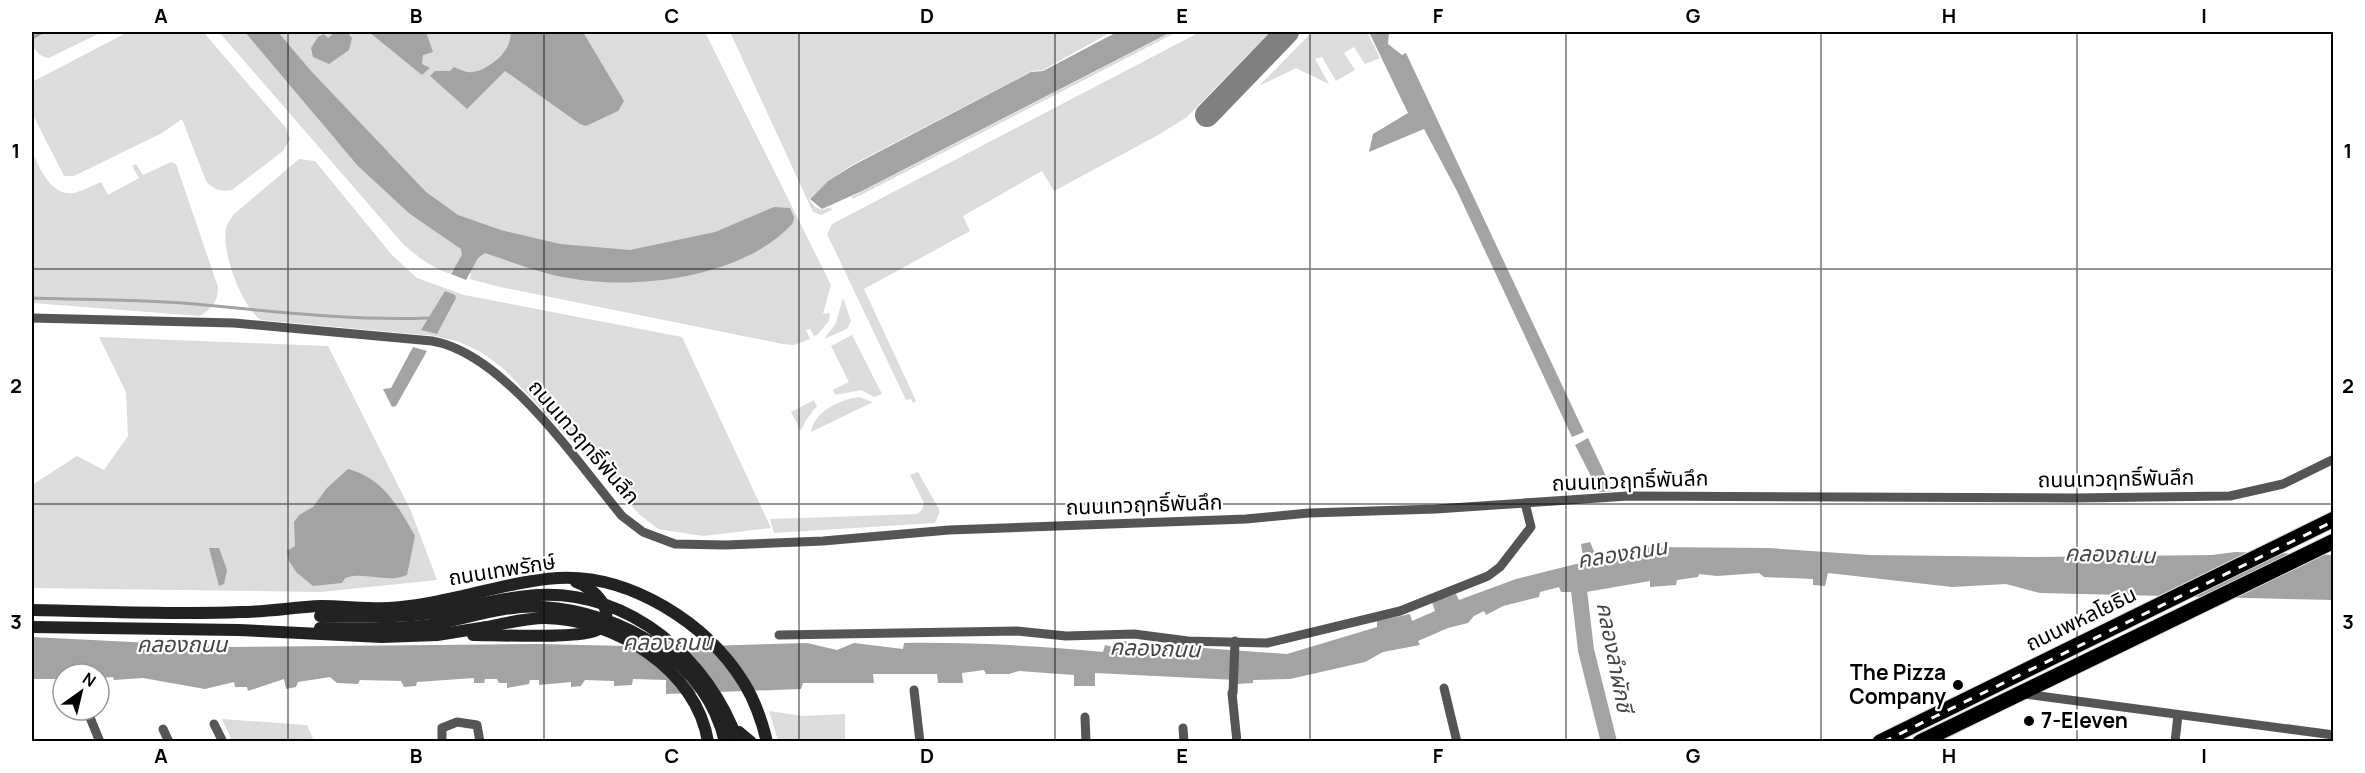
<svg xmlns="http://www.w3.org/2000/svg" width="2365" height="773" viewBox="0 0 2365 773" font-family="Manrope,'Noto Sans Thai',sans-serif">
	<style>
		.green { fill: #dcdcdc }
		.water { fill: #a3a3a3 }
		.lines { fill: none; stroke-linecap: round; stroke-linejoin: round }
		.stream { stroke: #a3a3a3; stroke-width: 3 }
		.river { stroke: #a3a3a3; stroke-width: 16 }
		.taxiway { stroke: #808080; stroke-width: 24 }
		.primary-casing { stroke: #dbdbdb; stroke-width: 17 }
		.street { stroke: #555; stroke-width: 9 }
		.secondary { stroke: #222; stroke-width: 12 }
		.primary { stroke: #000; stroke-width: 15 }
		.rail-casing { stroke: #000; stroke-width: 5 }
		.rail { stroke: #fff; stroke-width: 3; stroke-dasharray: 9; stroke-linecap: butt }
		.secondary-bridge { stroke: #222; stroke-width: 12 }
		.grid { fill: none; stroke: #000; stroke-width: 1.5; stroke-opacity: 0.55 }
		.poi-dot { fill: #000; stroke: #fff; stroke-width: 2 }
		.labels { text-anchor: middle; stroke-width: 4.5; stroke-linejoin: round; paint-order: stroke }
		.street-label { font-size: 21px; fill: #000; stroke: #fff }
		.poi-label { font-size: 21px; font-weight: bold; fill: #000; stroke: #fff; text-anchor: end }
		.water-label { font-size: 22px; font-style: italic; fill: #444; stroke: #fff }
		.neatline { fill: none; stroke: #000; stroke-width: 2 }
		.grid-label { font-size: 20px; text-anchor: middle; font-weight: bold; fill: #000 }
	</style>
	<rect width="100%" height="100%" fill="#fff"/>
	<g class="green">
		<path d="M40 32H102L49 58C38 57 31 47 32 37Z"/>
		<path d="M128 32H200L205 34 286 128 290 139 283 151 232 190C221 192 214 190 206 181L182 119 162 133 74 176H64L32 113V82Z"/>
		<path d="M219 32H705L831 285 823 314 830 313 829 321 817 335 814 336 810 329 806 330 810 339 794 345 783 344 500 287 470 279 471 273 453 269 450 274C431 267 418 257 403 244Z"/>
		<polygon points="730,32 1111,32 1043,70 1032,71 852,165 828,181 809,199 815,207 822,210 830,207 832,210 821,215 813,212"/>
		<polygon points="1172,32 1177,32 853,199 851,197"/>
		<polygon points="1200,32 1270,32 1187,117 1160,134 1054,191 1042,171 963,216 970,231 864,289 916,401 913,403 911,399 906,400 827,234 832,224"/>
		<polygon points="1312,32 1367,32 1380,58 1365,64 1354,47 1344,53 1355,70 1336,81 1322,57 1315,59 1329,84 1296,68 1259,86"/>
		<path d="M32 151C39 167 51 197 74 193 83 191 93 185 101 182L108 195 139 178 132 166 136 164 143 175 171 162 176 164 218 287C218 301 212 309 200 316L32 303Z"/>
		<path d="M299 159 315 161 392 255 417 278 464 295 682 337 771 528 703 536 658 529 639 514 504 369 481 352 457 341 435 336 261 320C242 307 221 252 226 228 227 224 231 219 233 215Z"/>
		<polygon points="843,298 851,321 847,329 824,339 836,323"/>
		<polygon points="852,335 882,394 874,397 861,390 835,395 833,390 849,382 831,346"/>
		<polygon points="99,337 328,346 411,511 437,580 321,592 32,588 32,485 77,456 104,470 128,436 126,392"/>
		<path d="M859 397 873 402 811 432C813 412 841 399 859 397Z"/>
		<polygon points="814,400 817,406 806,420 801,431 791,412"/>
		<polygon points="918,472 940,511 935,523 774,533 770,519 917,514 922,510 924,503 910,475"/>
		<polygon points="769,711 803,716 845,714 845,741 778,741"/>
		<polygon points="222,719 307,725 314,741 232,741"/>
	</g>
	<g class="water">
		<path d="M245 32H278L311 71 426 192 458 215 501 230 560 244 630 250 715 232 774 207 790 208 794 217 793 223C745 277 636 291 569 278 540 273 512 262 485 253L478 258 466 280 451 274 462 255 461 249 410 214 358 166Z"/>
		<polygon points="335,32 347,32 352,38 349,50 329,64 313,57 311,48 318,37 324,34 328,38"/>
		<polygon points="369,32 426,32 433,52 423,55 422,64 430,68 422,75"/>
		<path d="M510 32H583L624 101 618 111 586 126 580 124 505 71 467 109 430 76 435 71H450L454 67C461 70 466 73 473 72 489 70 514 49 510 32Z"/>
		<polygon points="1117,32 1171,32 862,191 822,209 810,199 828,181 852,166 1031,72 1043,71"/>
		<polygon points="1369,32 1389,32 1388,44 1402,55 1406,53 1584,432 1572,437 1457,191 1424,129 1369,152 1373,134 1408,113"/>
		<polygon points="445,291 455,295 456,298 437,334 421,330"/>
		<polygon points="413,347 427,351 396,406 392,407 383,389 391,388"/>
		<polygon points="1588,438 1613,491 1599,492 1575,445"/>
		<path d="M348 469C383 478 398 506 415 536L407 575C387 584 365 571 345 578L342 583 313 586 296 572 289 561 287 551 295 546 294 522 299 515 313 507 327 488Z"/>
		<path d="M1590 542 1596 556 1650 547 1769 548 1869 555 2036 557 2212 555 2235 552 2333 555V600L2040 593 2006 584 1952 587 1828 573 1825 586 1813 585V579L1764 577 1759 573 1717 576 1699 574 1698 577 1677 580 1676 585 1650 587V581L1586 592H1561L1559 587 1540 592 1539 597 1503 606 1486 615 1484 611 1474 616 1468 623 1448 628 1418 641 1420 645 1383 652 1365 662 1290 679 1253 680V683L1237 684 1236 680 1095 673V686H1074V675L1019 671 1009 674H986L984 670 962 673 963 683H938L937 674H873L874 683H803L801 689 666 694V680L633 679 632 685 614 686V681L585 680 581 686 571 687V682L539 685V680H530L529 684 507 688V683H499L497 679H485L484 683H474V678L417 682 416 686 404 687 401 681 360 680 358 684 337 683 330 677 298 682 296 687 286 689 284 679 248 691 247 687H235L234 682 205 689 143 678 114 680 113 677 99 678V674H63V679H32V637L232 647 538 644 671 647 807 643 837 650 854 643 903 649 904 643C971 642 1037 646 1103 652L1105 645 1112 647 1120 641C1139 641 1142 655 1160 655L1162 645 1287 654 1377 627V621L1410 614 1412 621 1435 611 1432 602 1456 594 1459 600 1516 579 1584 562 1581 544Z"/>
		<polygon points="209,548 219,548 227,570 224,584 219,586"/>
	</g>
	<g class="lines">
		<g class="stream">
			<polyline points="32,38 43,32"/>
			<path d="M32 298C89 300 148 299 205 305 279 312 353 321 428 318"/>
		</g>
		<polyline class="river" points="1578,582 1586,650 1609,742"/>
		<polyline class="taxiway" points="1207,115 1287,32"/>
		<g class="primary-casing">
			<g id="primary">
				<polyline points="1880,742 2334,519"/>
				<polyline points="1920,742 2334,541"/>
			</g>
		</g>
		<g class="street">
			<path d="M32 318 234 323 432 341C504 353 577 462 622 516L643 532 675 544 725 545 823 541 949 530 1246 519 1309 513 1436 509 1628 496 2073 498 2230 496 2283 484 2334 459"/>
			<polyline points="779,635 1017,631 1066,636 1134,634 1188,641 1267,643 1400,611 1488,576 1500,567 1531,527 1525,503"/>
			<polyline points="1444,688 1457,742"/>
			<polyline points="914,690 920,742"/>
			<polyline points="1232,693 1237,742"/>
			<polyline points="1233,693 1235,641"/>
			<polyline points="2024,694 2334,735"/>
			<polyline points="87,710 100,742"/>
			<polyline points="1085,717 1086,742"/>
			<polyline points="214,724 223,742"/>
			<polyline points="1183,728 1184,742"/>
			<polyline points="163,729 169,742"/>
			<polyline points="442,742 442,728 457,722 477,725 480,742"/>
			<polyline points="2175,742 2178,715"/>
		</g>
		<g class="secondary">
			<path d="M32 610C101 611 171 615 240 612 267 612 294 607 321 606 344 606 367 609 389 608 446 605 501 582 558 578 630 574 707 623 744 683 755 701 762 721 767 742"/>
			<polyline points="32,627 239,630 382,637 437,635 487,627"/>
			<path d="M473 635C495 635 583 639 597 630 621 614 593 587 576 582"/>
			<polyline points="725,736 739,732 751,742"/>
		</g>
		<use href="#primary" class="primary"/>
		<g class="rail-casing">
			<polyline id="rail" points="1883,742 2334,521"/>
		</g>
		<use href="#rail" class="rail"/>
		<g class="secondary-bridge">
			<path d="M320 616C357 616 394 618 430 613 467 608 501 597 538 595 630 590 709 659 738 742"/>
			<path d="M487 627C506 623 526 618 545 618 615 619 697 670 708 742"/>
			<path d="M320 628C356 628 394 630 430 625 466 619 506 604 543 607 621 612 706 660 725 742"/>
		</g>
	</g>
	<path class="grid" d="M288 32V742M544 32V742M799 32V742M1055 32V742M1310 32V742M1566 32V742M1821 32V742M2077 32V742M32 269H2334M32 504H2334"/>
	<g class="poi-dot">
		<circle cx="1958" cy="685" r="6"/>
		<circle cx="2029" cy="721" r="6"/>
	</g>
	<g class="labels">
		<g class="street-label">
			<text transform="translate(584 442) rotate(49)" y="7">ถนนเทวฤทธิ์พันลึก</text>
			<text transform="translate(2116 479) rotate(-1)" y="7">ถนนเทวฤทธิ์พันลึก</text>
			<text transform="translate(1630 481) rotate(-2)" y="7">ถนนเทวฤทธิ์พันลึก</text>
			<text transform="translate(1144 505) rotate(-2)" y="7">ถนนเทวฤทธิ์พันลึก</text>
			<text transform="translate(502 570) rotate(-9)" y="7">ถนนเทพรักษ์</text>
			<text transform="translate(2081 619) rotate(-26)" y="7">ถนนพหลโยธิน</text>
		</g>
		<g class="poi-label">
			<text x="1946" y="680">The Pizza<tspan x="1946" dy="24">Company</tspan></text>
			<text x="2041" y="728" text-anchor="start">7-Eleven</text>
		</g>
		<g class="water-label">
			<text transform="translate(1622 553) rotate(-9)" y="8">คลองถนน</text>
			<text transform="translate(2110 554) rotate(2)" y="8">คลองถนน</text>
			<text x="668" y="650">คลองถนน</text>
			<text x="182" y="652">คลองถนน</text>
			<text transform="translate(1155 648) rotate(2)" y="8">คลองถนน</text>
			<text transform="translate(1615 657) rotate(79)" y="8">คลองลำผักชี</text>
		</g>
	</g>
	<rect width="2365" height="773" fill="none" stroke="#ffffff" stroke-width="66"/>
	<g transform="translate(81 692) rotate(34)"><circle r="28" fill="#ffffff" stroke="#999999" stroke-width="1.5"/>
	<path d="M0-4.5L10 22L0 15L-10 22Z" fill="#000000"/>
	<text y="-9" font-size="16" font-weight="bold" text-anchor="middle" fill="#000000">N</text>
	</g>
	<rect x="33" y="33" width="2299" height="707" class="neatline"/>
	<g class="grid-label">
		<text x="161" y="23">A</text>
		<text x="416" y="23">B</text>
		<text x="672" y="23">C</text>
		<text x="927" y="23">D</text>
		<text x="1182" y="23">E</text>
		<text x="1438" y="23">F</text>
		<text x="1693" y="23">G</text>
		<text x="1949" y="23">H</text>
		<text x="2204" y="23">I</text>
		<text x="16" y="158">1</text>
		<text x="2348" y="158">1</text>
		<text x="16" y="393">2</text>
		<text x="2348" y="393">2</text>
		<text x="16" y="629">3</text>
		<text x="2348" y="629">3</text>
		<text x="161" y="763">A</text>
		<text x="416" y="763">B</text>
		<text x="672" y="763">C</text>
		<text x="927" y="763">D</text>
		<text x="1182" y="763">E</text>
		<text x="1438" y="763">F</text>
		<text x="1693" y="763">G</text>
		<text x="1949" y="763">H</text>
		<text x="2204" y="763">I</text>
	</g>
</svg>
